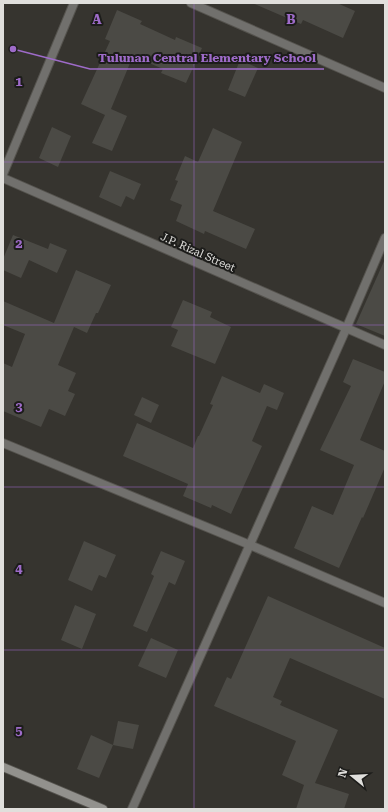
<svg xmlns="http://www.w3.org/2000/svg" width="388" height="812" viewBox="0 0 388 812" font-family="'Roboto Serif',serif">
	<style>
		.building { fill: #4b4a45 }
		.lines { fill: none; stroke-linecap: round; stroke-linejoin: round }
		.minor-casing { stroke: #55534e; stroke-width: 10 }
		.tertiary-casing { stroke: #55534e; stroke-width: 10 }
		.secondary-casing { stroke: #55534e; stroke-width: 10 }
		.minor { stroke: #71706d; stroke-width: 8 }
		.tertiary { stroke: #71706d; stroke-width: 8 }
		.secondary { stroke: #92918d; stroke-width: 8 }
		.grid { fill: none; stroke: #9e6bc9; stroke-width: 1; stroke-opacity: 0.55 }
		.labels { text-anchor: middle; stroke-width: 4; stroke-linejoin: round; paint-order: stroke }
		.street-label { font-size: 11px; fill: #e0dfdc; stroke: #1c1c1a }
		.grid-label { font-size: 13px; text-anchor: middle; font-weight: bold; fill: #9e6bc9; stroke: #1c1c1a; stroke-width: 4; stroke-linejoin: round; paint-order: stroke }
		.leader { fill: none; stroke: #9e6bc9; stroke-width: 1.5 }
		.callout-dot { fill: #9e6bc9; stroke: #1c1c1a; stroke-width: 1.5 }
		.callout-label { font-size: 12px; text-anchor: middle; font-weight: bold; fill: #9e6bc9; stroke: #1c1c1a; stroke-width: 4; stroke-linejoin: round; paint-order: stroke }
	</style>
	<rect width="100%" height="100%" fill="#36342f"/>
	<g class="building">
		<polygon points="252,3 337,3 355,11 343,38 303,20 301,24"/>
		<polygon points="117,10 142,21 140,24 175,40 176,37 202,48 186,83 161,73 163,69 133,56 111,109 127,116 112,151 92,143 105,115 81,104 110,41 105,39"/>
		<polygon points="240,60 258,68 245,97 228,90"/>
		<polygon points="52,127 71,136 58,167 39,158"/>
		<polygon points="213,128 242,142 213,211 255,229 246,249 205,231 204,234 176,221 182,205 170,200 178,181 175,180 185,156 198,162"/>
		<polygon points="110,171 141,184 134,200 126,196 121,207 99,197"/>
		<polygon points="13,235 48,249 50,243 67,250 57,273 29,260 21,278 3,270 3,259"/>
		<polygon points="385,259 385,336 356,324"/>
		<polygon points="76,270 111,285 98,313 96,313 87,333 74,327 58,365 76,373 68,391 75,394 65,416 49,409 41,427 3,411 3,363 12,367 25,334 3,325 3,301 54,323"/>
		<polygon points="183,300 212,312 210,317 231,327 215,364 171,346 178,330 171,327"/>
		<polygon points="353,359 385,372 385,381 360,440 385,451 385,467 363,518 362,517 339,568 294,548 312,506 333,515 354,465 320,450 351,386 343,382"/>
		<polygon points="222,376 260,393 264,384 284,393 277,410 267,406 252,441 262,446 231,514 212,505 211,508 183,496 188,484 123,456 137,423 193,448 198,436 199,436 213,405 210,404"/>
		<polygon points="142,397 159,405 151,423 134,415"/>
		<polygon points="84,541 116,555 106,578 99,575 92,591 68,580"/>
		<polygon points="161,551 185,561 175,585 169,582 147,632 133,626 154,576 151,574"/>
		<polygon points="268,596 385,648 385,699 290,658 273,697 282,701 280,705 338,730 315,783 349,794 344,809 296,809 304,785 282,775 296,741 214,706 227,677 231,679"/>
		<polygon points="75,605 96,614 82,649 61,640"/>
		<polygon points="151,638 178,650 166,678 138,666"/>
		<polygon points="118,721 139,725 133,749 113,745"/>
		<polygon points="91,735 113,745 99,778 77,769"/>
	</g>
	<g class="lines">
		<g class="minor-casing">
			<g id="minor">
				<polyline points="191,3 385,88"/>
				<polyline points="3,174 74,3"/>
				<polyline points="3,443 250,545 385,603"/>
				<polyline points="132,809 346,329 385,238"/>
			</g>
		</g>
		<g class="tertiary-casing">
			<polyline id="tertiary" points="3,178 385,345"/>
		</g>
		<g class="secondary-casing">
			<polyline id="secondary" points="3,767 103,809"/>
		</g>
		<use href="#minor" class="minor"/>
		<use href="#tertiary" class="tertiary"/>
		<use href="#secondary" class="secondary"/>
	</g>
	<path class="grid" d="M194 3V809M3 162H385M3 325H385M3 487H385M3 650H385"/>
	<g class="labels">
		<g class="street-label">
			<text transform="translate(198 252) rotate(24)" y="4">J.P. Rizal Street</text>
		</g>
	</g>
	<g class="grid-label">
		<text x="97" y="24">A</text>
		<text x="291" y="24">B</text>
		<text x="19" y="86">1</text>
		<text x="19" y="248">2</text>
		<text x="19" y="411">3</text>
		<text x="19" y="573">4</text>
		<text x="19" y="735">5</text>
	</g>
	<path class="leader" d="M13 49L90 69H324"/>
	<circle class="callout-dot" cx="13" cy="49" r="4"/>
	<g class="callout-label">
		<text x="207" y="62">Tulunan Central Elementary School</text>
	</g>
	<rect width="388" height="812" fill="none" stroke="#e0dfdc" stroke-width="8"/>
	<g transform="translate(352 776) rotate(288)" stroke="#1c1c1a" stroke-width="3" paint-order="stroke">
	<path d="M0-3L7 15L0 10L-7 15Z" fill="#e0dfdc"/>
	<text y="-6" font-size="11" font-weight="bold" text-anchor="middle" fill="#e0dfdc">N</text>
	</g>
</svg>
